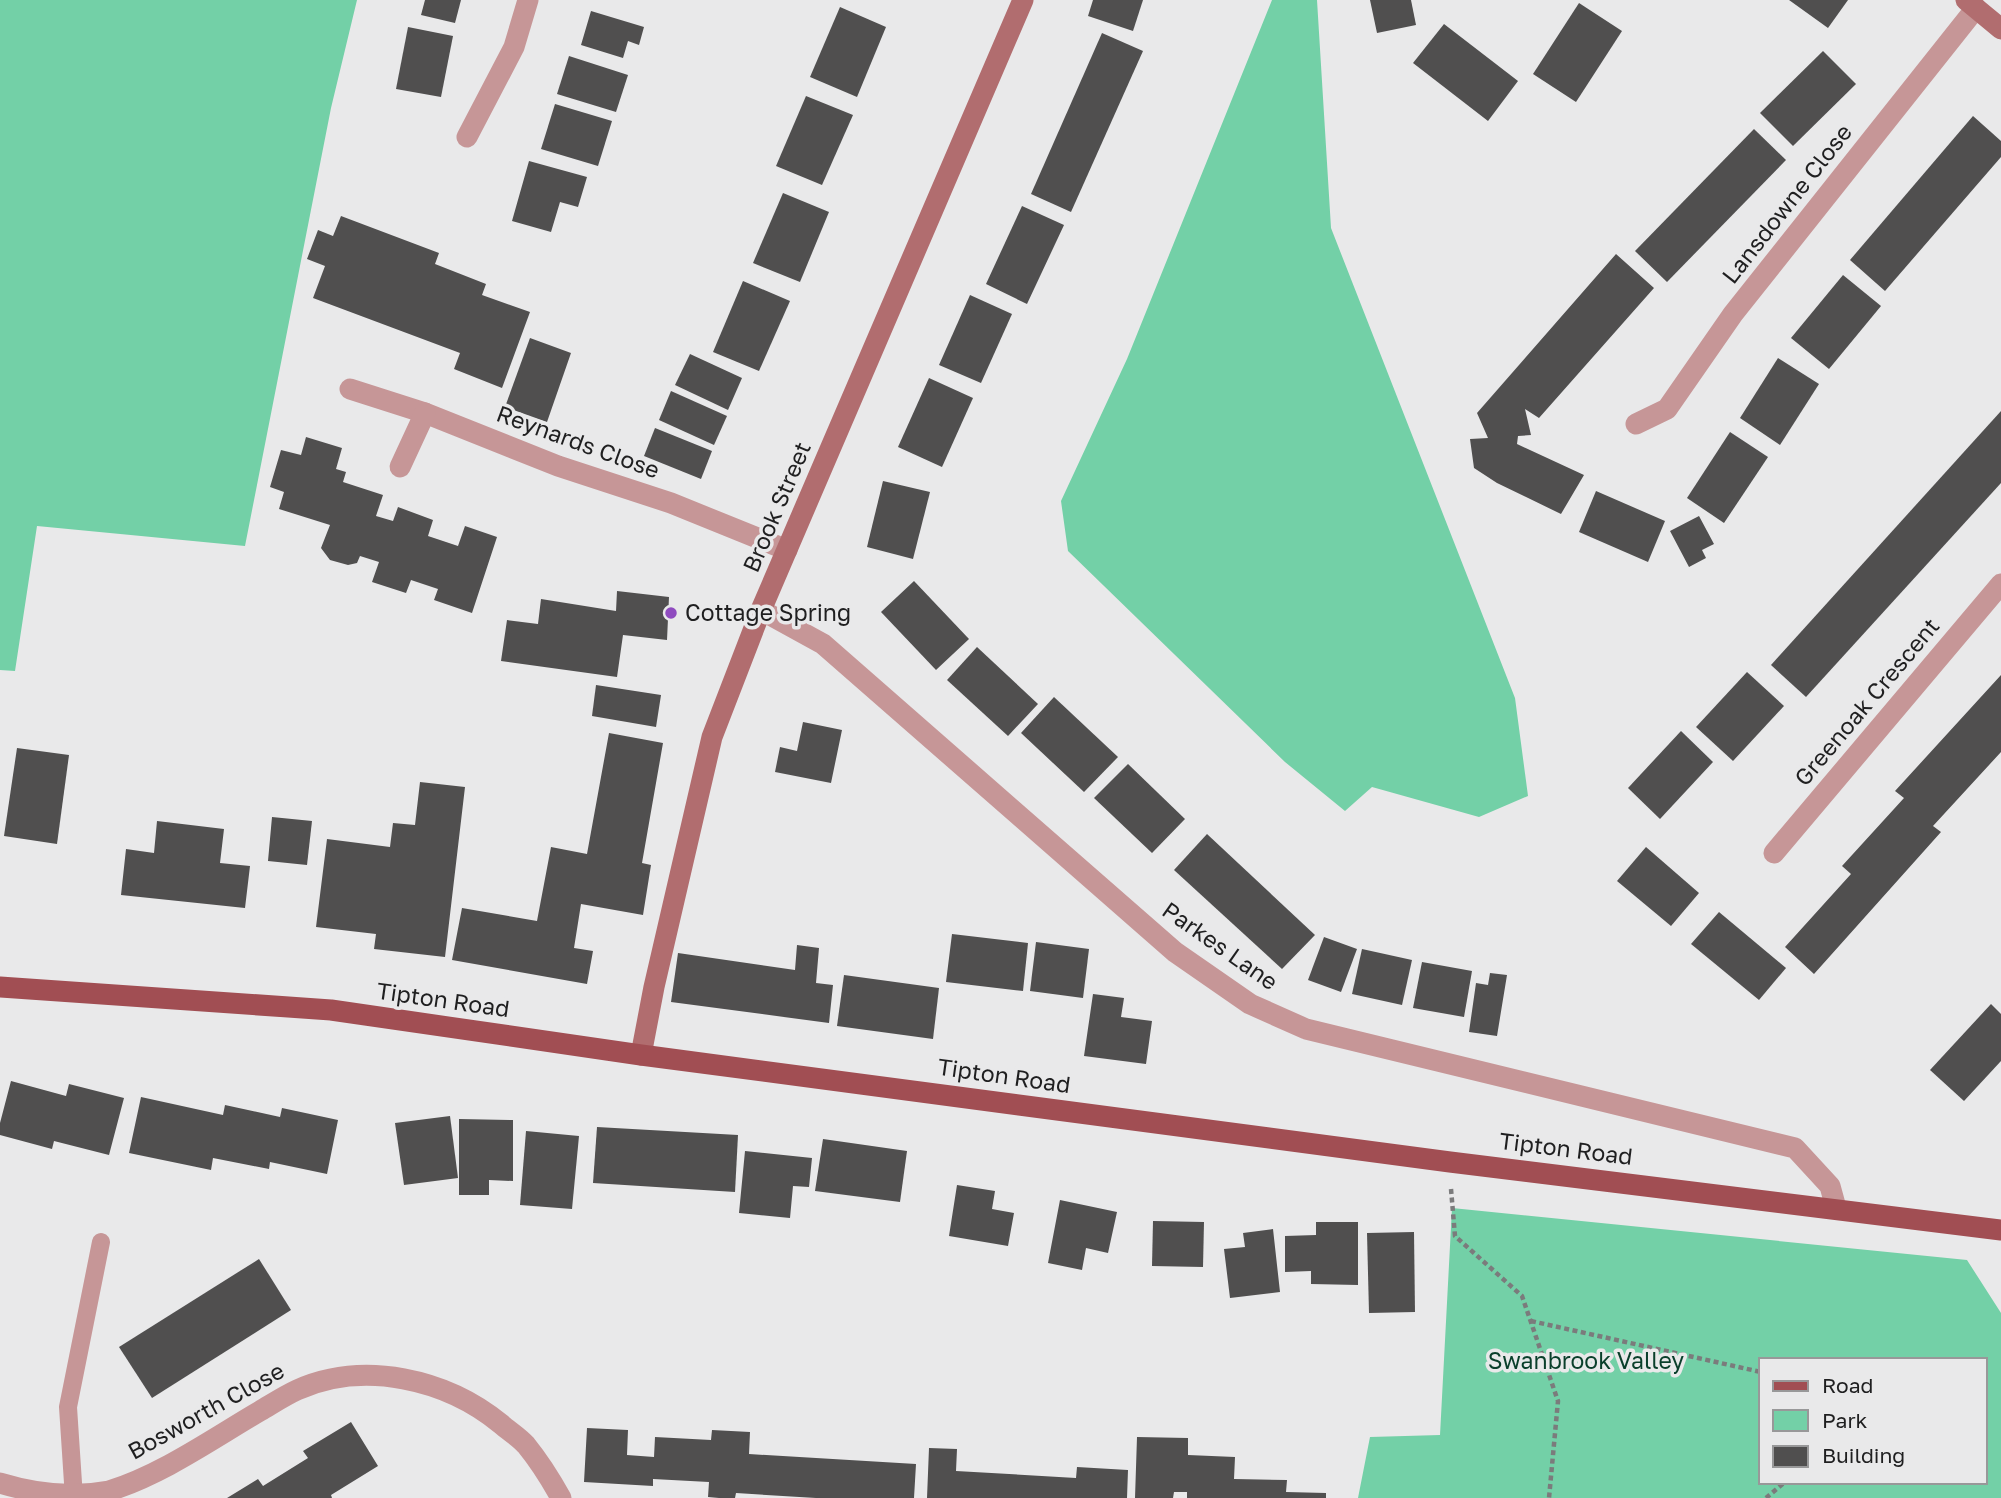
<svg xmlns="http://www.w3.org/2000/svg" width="2001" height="1498" viewBox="0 0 2001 1498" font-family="'Golos Text',sans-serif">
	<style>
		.green { fill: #73d0a7; fill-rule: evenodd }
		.building { fill: #504f4f }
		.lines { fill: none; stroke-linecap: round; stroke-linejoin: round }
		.path { stroke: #7b7b7c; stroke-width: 4.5; stroke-dasharray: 5 3.5; stroke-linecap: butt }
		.lane { stroke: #c69697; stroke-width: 18 }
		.street { stroke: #c69697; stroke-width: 21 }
		.secondary { stroke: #b16d6f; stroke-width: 21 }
		.primary { stroke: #a14e53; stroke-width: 21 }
		.poi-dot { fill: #8f4bbf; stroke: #e9e9ea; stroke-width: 2.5 }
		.labels { text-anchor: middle; stroke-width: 7; stroke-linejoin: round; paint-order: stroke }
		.street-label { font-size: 23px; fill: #1f1f20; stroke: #e9e9ea }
		.poi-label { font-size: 23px; fill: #1f1f20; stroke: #e9e9ea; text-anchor: start }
		.park-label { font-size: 23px; fill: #0a3f2b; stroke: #e9e9ea }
	</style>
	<rect width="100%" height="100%" fill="#e9e9ea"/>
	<g class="green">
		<polygon points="0,0 357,0 331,108 245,546 37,526 15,671 0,670"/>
		<polygon points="1272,0 1317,0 1331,228 1515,698 1528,796 1479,817 1372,787 1345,811 1285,762 1068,551 1061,501 1127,359"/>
		<path d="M1452 1208 1967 1260 2001 1313V1498H1358L1370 1437 1440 1435ZM1761 1360H1985V1482H1761Z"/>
	</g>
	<g class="building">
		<polygon points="425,0 461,0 455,23 421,15"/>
		<polygon points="1093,0 1143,0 1133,31 1088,16"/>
		<polygon points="1370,0 1411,0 1416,25 1377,33"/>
		<polygon points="1789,0 1848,0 1828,28"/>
		<polygon points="1579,3 1622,31 1576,102 1533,74"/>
		<polygon points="840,7 886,27 857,97 810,77"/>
		<polygon points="591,11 644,27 639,45 628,41 623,58 581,45"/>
		<polygon points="1444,24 1518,81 1488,121 1413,63"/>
		<polygon points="408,27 453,36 441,97 396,89"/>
		<polygon points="1102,33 1143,51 1071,212 1031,194"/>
		<polygon points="1823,51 1856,84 1793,146 1760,113"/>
		<polygon points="569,56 628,75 616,112 557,94"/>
		<polygon points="806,96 853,115 822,185 776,166"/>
		<polygon points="555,104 612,121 598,166 541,149"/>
		<polygon points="1973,116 2001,141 2001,157 1885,291 1850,260"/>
		<polygon points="1754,129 1786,160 1667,282 1635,251"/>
		<polygon points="529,161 587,177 578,207 560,202 551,232 512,221"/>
		<polygon points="783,193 829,212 800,282 753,263"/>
		<polygon points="1022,206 1064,225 1027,304 986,284"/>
		<polygon points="341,216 439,253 435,264 486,284 482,295 530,312 502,388 454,369 460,353 313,298 325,266 307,259 318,230 333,236"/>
		<polygon points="1616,254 1654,288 1539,418 1525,409 1531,435 1518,436 1517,444 1584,475 1561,514 1497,483 1474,468 1470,439 1488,438 1477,413"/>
		<polygon points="1843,275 1881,306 1829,369 1791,338"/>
		<polygon points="743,281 790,301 759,371 713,352"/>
		<polygon points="970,295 1012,314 981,383 939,365"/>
		<polygon points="530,338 571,353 547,422 505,407"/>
		<polygon points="690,354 742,378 728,410 675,385"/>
		<polygon points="1778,358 1819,384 1780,445 1740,418"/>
		<polygon points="929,378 973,398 942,467 898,447"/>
		<polygon points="671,391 727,416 714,445 659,420"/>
		<polygon points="2001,411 2001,483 1806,697 1771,665"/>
		<polygon points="655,428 712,451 701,479 644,456"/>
		<polygon points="1730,432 1768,457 1724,523 1687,498"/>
		<polygon points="306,437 342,448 336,469 346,472 343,482 383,495 376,516 393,521 398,507 433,520 428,536 458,546 465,526 497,537 472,613 434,600 438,589 411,580 406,593 372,582 379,562 360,556 357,563 348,565 330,560 321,548 330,525 279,509 284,492 270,487 281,450 301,455"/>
		<polygon points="883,481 930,492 913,559 867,547"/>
		<polygon points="1596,491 1665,521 1648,562 1579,532"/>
		<polygon points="1699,516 1714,544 1702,550 1706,558 1689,567 1670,531"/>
		<polygon points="914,581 969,639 936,670 881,612"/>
		<polygon points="617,591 669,597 667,640 623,635 617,677 501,661 507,620 538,624 541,599 616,611"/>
		<polygon points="977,647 1038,704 1008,736 947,680"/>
		<polygon points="1747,672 1784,706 1733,761 1696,727"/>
		<polygon points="2001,675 2001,752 1933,826 1941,832 1814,974 1785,947 1851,874 1842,866 1904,798 1895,791"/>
		<polygon points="596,685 661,695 656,727 592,716"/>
		<polygon points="1054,697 1118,757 1084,792 1021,733"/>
		<polygon points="803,722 842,730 831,783 775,772 780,747 797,751"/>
		<polygon points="1681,731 1713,762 1660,819 1628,788"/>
		<polygon points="609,733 663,743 642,863 651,865 643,915 581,904 574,948 593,951 587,984 452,960 462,908 537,921 551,847 587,854"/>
		<polygon points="17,748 69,755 57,844 4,836"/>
		<polygon points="1128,764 1185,819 1152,853 1094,798"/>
		<polygon points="420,782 465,787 445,957 374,949 376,934 316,927 327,839 390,847 393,823 415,825"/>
		<polygon points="272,817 312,821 307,865 268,861"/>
		<polygon points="157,821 224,829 220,863 250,866 245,908 121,895 126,849 154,853"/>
		<polygon points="1207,834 1315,935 1282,969 1174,870"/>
		<polygon points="1646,847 1699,893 1671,926 1617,881"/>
		<polygon points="1719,912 1786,968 1759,1000 1691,944"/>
		<polygon points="952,934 1028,943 1023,991 946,982"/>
		<polygon points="1324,937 1357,949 1341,992 1308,980"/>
		<polygon points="1036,942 1089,949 1083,998 1030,991"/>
		<polygon points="797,945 819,948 816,983 833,985 829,1023 671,1002 678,953 795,970"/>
		<polygon points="1362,949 1412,960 1402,1005 1352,994"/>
		<polygon points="1422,962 1472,971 1464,1017 1413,1008"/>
		<polygon points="1490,973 1507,975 1497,1036 1469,1032 1476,983 1488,985"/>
		<polygon points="844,975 939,988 933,1039 837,1026"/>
		<polygon points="1093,994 1124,998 1121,1017 1152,1021 1146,1064 1084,1056"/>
		<polygon points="1991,1004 2001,1014 2001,1061 1964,1101 1930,1070"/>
		<polygon points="11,1081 66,1096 69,1084 124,1098 109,1155 54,1141 52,1149 0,1135 0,1123"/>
		<polygon points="141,1097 223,1115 225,1105 280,1117 282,1108 338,1120 327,1174 270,1162 269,1169 213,1158 211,1170 129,1153"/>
		<polygon points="450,1116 458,1178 404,1185 395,1123"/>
		<polygon points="459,1119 513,1120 513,1181 489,1180 489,1195 459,1195"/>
		<polygon points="597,1127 738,1135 735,1192 593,1183"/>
		<polygon points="526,1131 579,1136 572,1209 520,1205"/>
		<polygon points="823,1139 907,1151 900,1202 815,1191"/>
		<polygon points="745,1151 812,1158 809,1187 793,1186 790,1218 739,1213"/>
		<polygon points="957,1185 995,1191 992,1209 1014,1213 1008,1246 949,1236"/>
		<polygon points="1060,1200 1117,1212 1108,1253 1086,1248 1082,1270 1048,1263"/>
		<polygon points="1153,1221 1204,1222 1203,1267 1152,1266"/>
		<polygon points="1316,1222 1358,1222 1358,1285 1311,1284 1311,1271 1285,1272 1285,1236 1316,1235"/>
		<polygon points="1273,1229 1280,1292 1230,1298 1224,1249 1245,1247 1243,1233"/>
		<polygon points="1414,1232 1415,1312 1369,1313 1367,1233"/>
		<polygon points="259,1259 291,1310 152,1398 119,1347"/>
		<polygon points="351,1422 378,1466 331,1495 332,1498 227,1498 258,1479 263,1486 308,1458 303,1451"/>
		<polygon points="587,1428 628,1430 627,1455 654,1457 655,1437 711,1440 712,1430 750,1432 749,1454 916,1464 914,1498 816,1498 736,1493 735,1498 719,1498 708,1497 709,1482 653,1479 653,1486 584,1482"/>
		<polygon points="1137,1437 1188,1438 1188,1455 1235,1457 1234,1479 1287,1480 1286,1492 1326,1493 1326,1498 1187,1498 1187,1492 1174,1492 1173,1498 1135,1498"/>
		<polygon points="929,1448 957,1449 956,1471 1076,1478 1077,1467 1128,1470 1127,1498 927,1498"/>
	</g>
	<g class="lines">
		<g class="path">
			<polyline points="1451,1189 1455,1236 1522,1296 1558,1401 1549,1498"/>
			<polyline points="1531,1321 1761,1372"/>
			<polyline points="1766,1498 1785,1482"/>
		</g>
		<polyline class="lane" points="74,1498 68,1407 101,1242"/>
		<g class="street">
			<polyline points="467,137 514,47 528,0"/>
			<polyline points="350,389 425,413 558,466 671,503 787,550"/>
			<polyline points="1636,424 1667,409 1733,314 1976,8"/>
			<polyline points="400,467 425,413"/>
			<polyline points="761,610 823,644 1175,952 1250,1004 1306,1029 1795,1148 1830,1186 1836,1208"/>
			<polyline points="1774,853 2001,584"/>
			<path d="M0 1483C36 1494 72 1498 109 1491 163 1474 212 1439 260 1411 272 1404 284 1396 297 1390 364 1360 446 1379 501 1424 509 1431 519 1437 526 1445 539 1461 551 1480 561 1498"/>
		</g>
		<g class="secondary">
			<polyline points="1966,0 2001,29"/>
			<polyline points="641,1055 654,987 712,737 761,610 1023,0"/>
		</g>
		<polyline class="primary" points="0,987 331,1010 641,1055 1450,1162 2001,1230"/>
	</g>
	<circle class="poi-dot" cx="671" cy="613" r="7"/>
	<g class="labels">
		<g class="street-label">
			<text transform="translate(1787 204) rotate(-52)" y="8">Lansdowne Close</text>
			<text transform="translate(578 442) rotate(20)" y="8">Reynards Close</text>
			<text transform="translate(777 507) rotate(-67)" y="8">Brook Street</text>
			<text transform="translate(1867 702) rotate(-50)" y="8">Greenoak Crescent</text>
			<text transform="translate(1220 946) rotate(35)" y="8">Parkes Lane</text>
			<text transform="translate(443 1000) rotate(8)" y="8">Tipton Road</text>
			<text transform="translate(1004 1076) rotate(8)" y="8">Tipton Road</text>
			<text transform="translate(1566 1149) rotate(7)" y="8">Tipton Road</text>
			<text transform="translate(206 1411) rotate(-29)" y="8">Bosworth Close</text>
		</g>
		<g class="poi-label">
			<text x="685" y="621">Cottage Spring</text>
		</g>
		<g class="park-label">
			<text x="1586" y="1369">Swanbrook Valley</text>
		</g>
	</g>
	<rect x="1759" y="1358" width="228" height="126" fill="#e9e9ea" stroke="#989899" stroke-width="2"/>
	<rect x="1773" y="1381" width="35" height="10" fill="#a14e53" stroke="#989899" stroke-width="2"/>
	<text x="1822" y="1393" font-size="21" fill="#1f1f20">Road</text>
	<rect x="1773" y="1410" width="35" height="21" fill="#73d0a7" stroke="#989899" stroke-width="2"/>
	<text x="1822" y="1428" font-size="21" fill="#1f1f20">Park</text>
	<rect x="1773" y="1446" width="35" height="21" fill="#504f4f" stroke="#989899" stroke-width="2"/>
	<text x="1822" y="1463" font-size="21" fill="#1f1f20">Building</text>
</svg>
